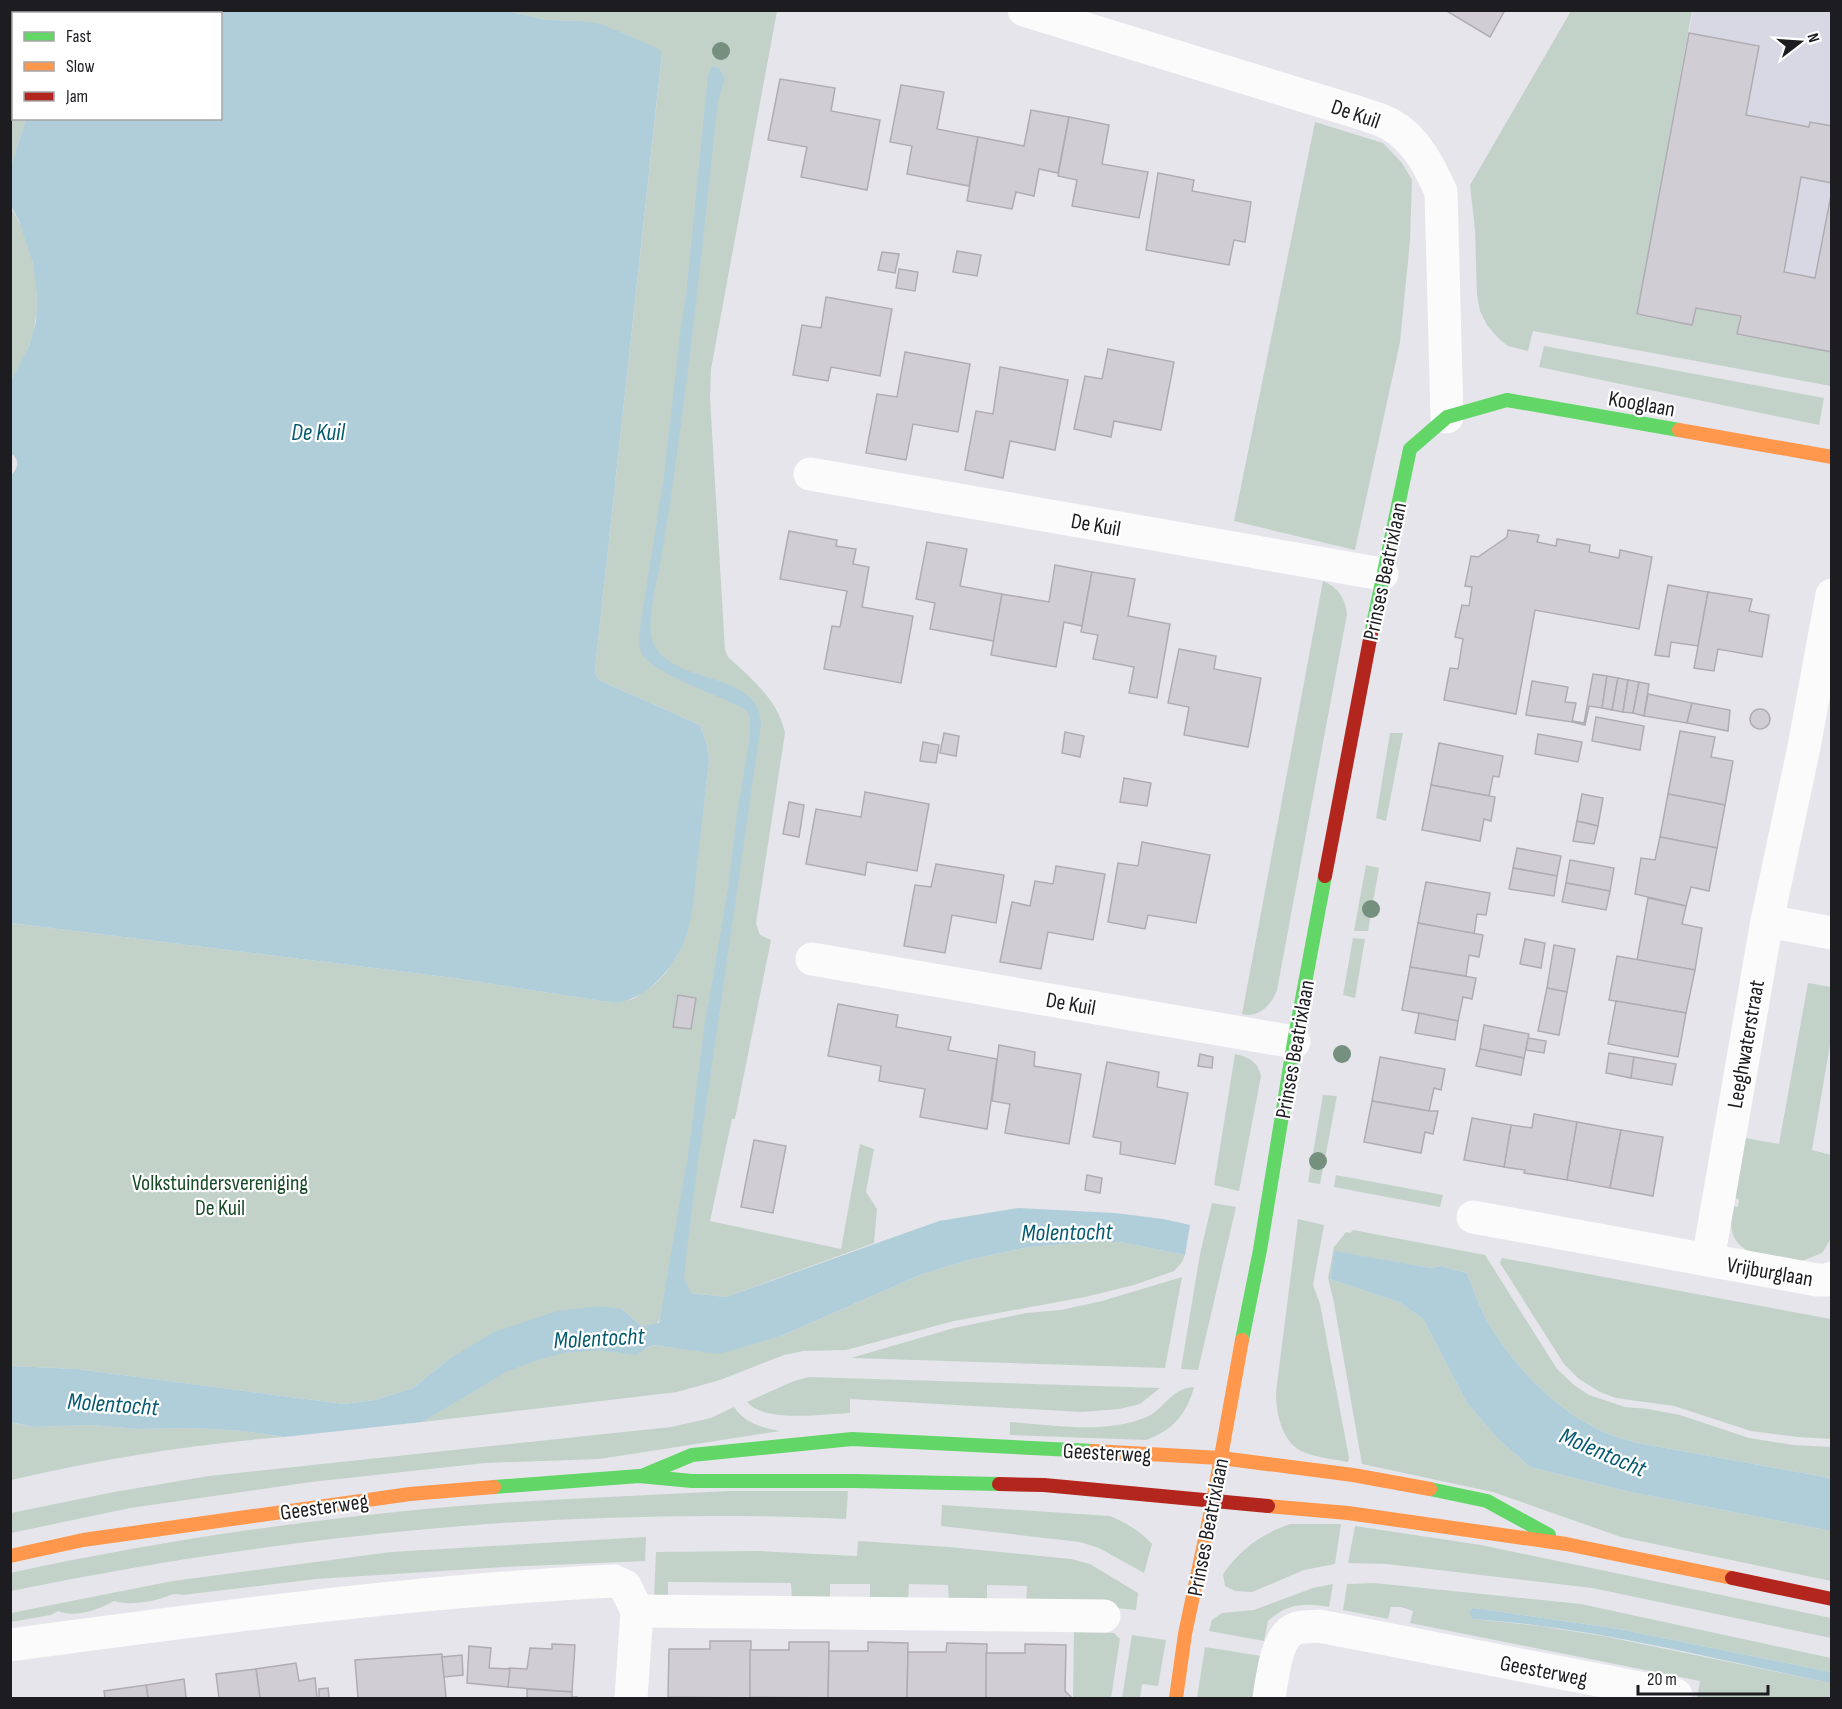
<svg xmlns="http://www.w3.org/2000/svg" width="1842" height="1709" viewBox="0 0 1842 1709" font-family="'Sofia Sans Condensed',sans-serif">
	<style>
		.built { fill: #d8d8e4 }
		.green { fill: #c3d2c9 }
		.water { fill: #b0ceda }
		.building { fill: #d1cdd5; stroke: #afadb2; stroke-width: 1.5 }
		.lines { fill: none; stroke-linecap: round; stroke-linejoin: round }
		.street { stroke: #fbfbfc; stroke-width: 33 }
		.fast { stroke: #63d668; stroke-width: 14 }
		.slow { stroke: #ff974d; stroke-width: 14 }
		.jam { stroke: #b3261e; stroke-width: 14 }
		.tree { fill: #75907f }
		.labels { text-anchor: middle; stroke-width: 4.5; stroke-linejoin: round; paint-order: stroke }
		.street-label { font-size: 22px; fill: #1d1d21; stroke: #fff }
		.park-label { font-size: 22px; fill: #194a27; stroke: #fff }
		.water-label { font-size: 24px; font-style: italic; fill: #045a70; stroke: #fff }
	</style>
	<rect width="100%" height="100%" fill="#e5e5eb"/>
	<polygon class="built" points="1693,11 1831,11 1831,352 1737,335 1740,316 1696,307 1692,325 1637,314"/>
	<g class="green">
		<polygon points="11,11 51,11 47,13 14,14 14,118 26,119 11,166"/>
		<path d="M507 11H777L711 369 710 398 725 650 728 657C752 679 778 700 785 733L756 923 760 935 771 940 735 1119H732L710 1221 841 1249 860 1144 874 1149 866 1192 877 1209 874 1243 726 1297 691 1293 664 1295 660 1318 657 1324 642 1326 622 1309 449 1359 413 1388 375 1400 344 1404 77 1369 11 1366V923L454 978 615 1003 633 999 655 984 665 974 677 956 685 939 695 883 709 760 707 745 700 725 601 681 596 676 595 669 662 54 583 21 547 20Z"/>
		<polygon points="1571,11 1692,11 1637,315 1692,325 1696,308 1740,316 1737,335 1831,352 1831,386 1533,331 1528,351 1508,346 1499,339 1487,325 1480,311 1477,295 1475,230 1470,185"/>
		<polygon points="1315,122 1383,143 1402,163 1412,180 1410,241 1400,342 1355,550 1234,521"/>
		<path d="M10 206C13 212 16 216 19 222 37 259 44 309 28 348 24 360 16 370 11 381Z"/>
		<polygon points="1544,346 1824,398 1819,425 1539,367"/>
		<path d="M1323 581C1338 587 1345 598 1347 614L1277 990C1272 1004 1259 1019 1242 1014Z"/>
		<polygon points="1390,733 1403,733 1386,821 1376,818"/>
		<polygon points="1366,865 1379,868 1368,931 1354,931"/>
		<polygon points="1353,938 1365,939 1355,998 1343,995"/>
		<path d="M1808 983 1831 987V1039L1812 1150 1831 1155 1832 1237 1822 1253 1802 1261 1750 1252C1730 1242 1729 1227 1733 1206L1738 1207 1739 1200 1735 1198 1745 1138 1779 1144Z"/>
		<path d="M1235 1054C1249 1057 1258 1062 1261 1076L1239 1191 1214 1185Z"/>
		<polygon points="1323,1095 1337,1096 1320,1184 1308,1182"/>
		<polygon points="1336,1175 1443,1195 1440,1207 1334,1187"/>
		<polygon points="1212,1203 1236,1207 1198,1370 1181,1369 1200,1254"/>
		<path d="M1298 1219 1324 1225 1313 1285 1320 1304 1349 1458 1348 1462C1334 1459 1319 1458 1306 1453 1282 1445 1276 1414 1276 1392Z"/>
		<path d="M1353 1230 1485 1255 1557 1369 1574 1385 1589 1395 1625 1407 1648 1409 1680 1415 1749 1438 1793 1445 1831 1447V1478L1638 1443C1623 1439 1608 1435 1594 1427 1553 1407 1512 1363 1489 1324 1480 1309 1474 1290 1467 1273L1441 1266 1431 1268 1334 1252 1330 1279 1399 1302 1423 1319 1467 1403 1498 1439 1530 1467 1630 1492 1831 1531V1581L1621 1537 1493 1492 1362 1464 1334 1303 1328 1278 1334 1247 1346 1232 1350 1233Z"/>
		<path d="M1090 1242H1120L1185 1255 1182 1262 1174 1271 1134 1285 1085 1297 954 1321 846 1350 803 1351 784 1355 720 1380 677 1392 422 1422C468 1394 517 1356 572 1352 580 1351 590 1349 599 1350 618 1352 635 1358 652 1345L674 1348 781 1336 920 1275 968 1260 1029 1247Z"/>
		<polygon points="1502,1258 1831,1319 1831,1439 1798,1437 1751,1431 1674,1406 1616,1398 1600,1392 1579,1379 1564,1364 1500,1263"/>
		<polygon points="1182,1277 1165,1368 851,1358 954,1328 1026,1313 1061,1310 1102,1301"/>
		<path d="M809 1377 1160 1388 1140 1404 1119 1409 1082 1412 850 1399V1413C824 1414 764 1423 747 1402L794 1381Z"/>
		<path d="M1194 1387C1187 1414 1172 1431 1146 1440L1010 1435V1422C1054 1425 1102 1434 1144 1418 1164 1411 1170 1388 1194 1387Z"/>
		<path d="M734 1407C745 1423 762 1428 780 1431L599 1459 485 1463 311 1482 130 1508 11 1533V1513L114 1492 209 1476 671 1427 711 1418Z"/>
		<path d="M10 1422 33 1427 91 1425 138 1429 195 1428 243 1431 284 1437C192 1444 100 1459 11 1480Z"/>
		<path d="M729 1491H848L846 1519C568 1506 283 1535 11 1591L10 1573C154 1542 301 1520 447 1507 541 1499 635 1496 729 1491Z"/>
		<path d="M942 1505 1110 1516C1126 1523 1139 1530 1152 1544L1144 1573 1099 1548 1080 1542 941 1526Z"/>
		<path d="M1290 1524H1341L1335 1564 1304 1570 1252 1592 1235 1591 1225 1586 1223 1574C1241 1549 1261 1534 1290 1524Z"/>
		<polygon points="1355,1526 1481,1545 1831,1618 1831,1638 1592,1588 1387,1564 1348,1563"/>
		<path d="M646 1537 645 1561 504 1567 316 1579 182 1595C172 1592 168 1597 159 1599 143 1603 129 1605 114 1601 98 1610 75 1618 58 1611L51 1615 11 1622V1613L173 1581 391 1552Z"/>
		<polygon points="858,1541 949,1547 1071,1559 1090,1564 1138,1593 1136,1610 1106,1607 1026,1604 1027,1586 987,1585 987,1603 949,1603 948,1585 909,1584 908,1602 870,1601 870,1584 830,1584 830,1600 792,1600 791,1583 668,1582 668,1599 654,1598 656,1552 758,1551 857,1556"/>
		<polygon points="1374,1583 1581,1604 1831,1658 1831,1672 1619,1629 1474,1608 1473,1619 1540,1626 1608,1637 1831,1683 1831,1698 1697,1698 1700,1681 1410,1623 1413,1611 1401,1607 1391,1607 1388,1619 1343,1610 1347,1584"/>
		<path d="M1333 1584 1329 1607C1304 1603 1288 1603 1268 1621L1264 1641 1209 1631 1212 1620 1222 1613 1254 1610 1313 1588Z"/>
		<polygon points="1074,1632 1114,1633 1120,1639 1111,1698 1073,1698"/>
		<polygon points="1132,1635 1166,1640 1158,1686 1142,1684 1140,1698 1122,1698"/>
		<polygon points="1205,1647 1261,1656 1253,1698 1197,1698"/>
	</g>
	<g class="water">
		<path d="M51 10 507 11 547 20 583 21 601 24 657 48 662 53 595 669 596 676 601 681 700 725 707 745 709 760C705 796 701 833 697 869 694 892 693 920 684 942 672 970 647 999 615 1003L454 978 11 923 10 477C18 467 21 462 11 453V381L29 346 36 322 37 296 33 263 19 221 11 206V166L26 119 220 118V14L47 13Z"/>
		<path d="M712 66 719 68 725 78 718 101C705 218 694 336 677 453 672 492 666 531 659 570 655 590 649 612 651 633 657 688 761 666 761 724L698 1162 686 1258 684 1279 691 1293 726 1297 939 1221 1018 1208 1115 1213 1163 1219 1190 1225 1185 1255 1120 1242H1091L1029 1247 968 1260 920 1275 781 1336 719 1354 652 1345 636 1355 597 1350 565 1353 540 1359 506 1372 422 1422 284 1437 243 1431 195 1428 138 1429 91 1425 33 1427 11 1422V1366L77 1369 344 1404 375 1400 413 1388 449 1359 494 1332 557 1311 599 1306 622 1309 642 1326 659 1323 689 1149 704 1029 728 889 737 814 750 736V716L746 710C724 697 653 674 642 654 637 644 640 631 641 621L664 476 681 326 686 296 708 75Z"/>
		<path d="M1334 1251 1431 1268 1441 1266 1467 1273C1474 1290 1480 1309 1489 1324 1512 1363 1553 1407 1594 1427 1608 1435 1623 1439 1638 1443L1831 1478V1531L1630 1492 1530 1467 1498 1439 1467 1403 1423 1319 1399 1302 1330 1279Z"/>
		<path d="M1474 1608 1619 1629 1831 1672V1683C1713 1659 1594 1627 1473 1619L1469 1612Z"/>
	</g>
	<g class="building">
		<polygon points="1445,10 1505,10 1490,37"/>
		<polygon points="1689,33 1759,46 1746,115 1809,127 1810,122 1832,126 1832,183 1801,177 1784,272 1815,278 1832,190 1832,352 1737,334 1741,316 1696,308 1692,325 1637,314"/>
		<polygon points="780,79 835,88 831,111 880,120 867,190 801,177 807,147 768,140"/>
		<polygon points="901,85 944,92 937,129 978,137 969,186 907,174 912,146 890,142"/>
		<polygon points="1031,110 1069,117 1058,173 1039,169 1034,196 1016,192 1012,209 967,201 978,137 1024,146"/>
		<polygon points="1069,117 1109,125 1102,164 1148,172 1139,218 1072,206 1077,180 1058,176"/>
		<polygon points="1158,173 1194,180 1192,191 1251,202 1245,242 1234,240 1229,265 1146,250"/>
		<polygon points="957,251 981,255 977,276 953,272"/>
		<polygon points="882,252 899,254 895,273 878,270"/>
		<polygon points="899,269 918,272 915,291 896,288"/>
		<polygon points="826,297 892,309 880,376 831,367 828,381 793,375 802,325 821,328"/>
		<polygon points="1108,349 1174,362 1161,430 1114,421 1111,437 1074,429 1085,376 1102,379"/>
		<polygon points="905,352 970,364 958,432 913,424 906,460 866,453 877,394 897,397"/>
		<polygon points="1000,367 1068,380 1055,450 1010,441 1003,478 965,470 976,411 993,414"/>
		<polygon points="1508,530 1539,535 1537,542 1556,546 1557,539 1590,545 1589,552 1619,558 1620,550 1652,557 1639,629 1535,610 1516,714 1444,700 1450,668 1458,669 1463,639 1455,637 1462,605 1469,606 1472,587 1465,586 1471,556 1478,557 1507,537"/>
		<polygon points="789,531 837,540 836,546 856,549 853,564 869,567 862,607 913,616 901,683 824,669 832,626 840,627 847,591 780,579"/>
		<polygon points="927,542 967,549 960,586 1002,594 994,641 930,629 935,603 916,599"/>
		<polygon points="1055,565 1092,572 1082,626 1064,622 1056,667 991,655 1002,594 1049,602"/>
		<polygon points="1092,572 1135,579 1128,616 1170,624 1157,698 1129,693 1134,667 1093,659 1098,635 1081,632"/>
		<polygon points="1668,585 1708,592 1698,646 1671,642 1669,657 1655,655"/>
		<polygon points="1708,592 1752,599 1749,611 1769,615 1762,657 1718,649 1714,671 1694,668"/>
		<polygon points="1179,649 1216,656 1214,669 1261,678 1248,747 1184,735 1189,707 1168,703"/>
		<polygon points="1593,674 1607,676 1602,708 1589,706 1585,725 1572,722 1572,721 1584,723"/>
		<polygon points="1607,676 1618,678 1612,710 1602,708"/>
		<polygon points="1618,678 1628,680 1623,712 1612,710"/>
		<polygon points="1628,680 1639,682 1633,713 1623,712"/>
		<polygon points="1532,681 1568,687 1565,702 1576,703 1572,722 1526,715"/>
		<polygon points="1639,682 1649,684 1644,716 1633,713"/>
		<polygon points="1648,694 1692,703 1687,723 1644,716"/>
		<polygon points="1692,703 1730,710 1728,731 1687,723"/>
		<circle cx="1760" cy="719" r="10"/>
		<polygon points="1596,717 1644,726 1640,750 1592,741"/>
		<polygon points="1680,731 1715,737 1711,757 1733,761 1725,805 1668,794"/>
		<polygon points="1065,732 1084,736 1080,757 1062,753"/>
		<polygon points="944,733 959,736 956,756 940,753"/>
		<polygon points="1538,734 1582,742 1578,762 1535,754"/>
		<polygon points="923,742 939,745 936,763 920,761"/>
		<polygon points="1439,743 1503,756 1499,777 1493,776 1489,796 1431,785"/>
		<polygon points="1124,778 1151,783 1147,806 1120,802"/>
		<polygon points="1431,785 1495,797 1491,821 1484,819 1480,841 1422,830"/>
		<polygon points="865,792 929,804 917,871 867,862 865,875 806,864 816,809 861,817"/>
		<polygon points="1582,794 1603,798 1598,826 1577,821"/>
		<polygon points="1668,794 1725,805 1717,848 1660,837"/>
		<polygon points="789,802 804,805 799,837 783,834"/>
		<polygon points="1577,821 1598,826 1594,844 1573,841"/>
		<polygon points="1660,837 1717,848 1709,891 1691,887 1686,906 1635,894 1641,858 1655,860"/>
		<polygon points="1142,842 1210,855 1196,923 1148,915 1145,929 1108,922 1118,863 1138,866"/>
		<polygon points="1517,848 1561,856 1557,876 1513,868"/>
		<polygon points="1570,860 1614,868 1610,891 1566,883"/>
		<polygon points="936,864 1004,875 996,923 952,915 945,953 904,946 915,885 931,887"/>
		<polygon points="1056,866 1105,874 1093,940 1048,932 1041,969 1000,962 1012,902 1030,906 1035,881 1053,884"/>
		<polygon points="1513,868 1557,876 1554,896 1509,889"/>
		<polygon points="1426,882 1490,893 1486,915 1477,914 1474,934 1418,923"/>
		<polygon points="1566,883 1610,891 1606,910 1562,902"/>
		<polygon points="1648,898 1686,906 1682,924 1702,928 1695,970 1637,960"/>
		<polygon points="1418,923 1483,935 1479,957 1469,955 1466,976 1410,967"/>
		<polygon points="1525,939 1545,943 1541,968 1520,964"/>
		<polygon points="1554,945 1575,949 1567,992 1547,988"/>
		<polygon points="1617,956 1695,970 1686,1013 1609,1000"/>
		<polygon points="1410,967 1476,978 1472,999 1463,997 1458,1021 1402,1010"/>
		<polygon points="1547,988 1567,992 1559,1035 1538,1031"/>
		<polygon points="678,995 696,998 691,1029 673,1027"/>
		<polygon points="1616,1001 1686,1013 1678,1057 1608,1044"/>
		<polygon points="838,1004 898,1015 896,1027 951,1037 948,1050 997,1059 987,1129 920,1117 925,1089 879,1081 881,1066 828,1056"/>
		<polygon points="1419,1013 1458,1021 1455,1040 1415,1033"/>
		<polygon points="1484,1025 1529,1034 1524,1058 1480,1049"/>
		<polygon points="1528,1038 1546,1041 1544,1053 1526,1050"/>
		<polygon points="999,1045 1035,1052 1034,1066 1081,1074 1069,1144 1005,1133 1010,1104 992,1101"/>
		<polygon points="1480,1049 1524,1058 1521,1075 1476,1066"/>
		<polygon points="1609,1053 1634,1057 1631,1078 1606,1073"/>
		<polygon points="1200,1054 1213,1057 1212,1068 1198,1066"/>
		<polygon points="1380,1057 1445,1069 1441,1090 1434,1088 1429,1111 1372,1101"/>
		<polygon points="1634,1057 1676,1064 1672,1085 1631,1078"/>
		<polygon points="1107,1062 1159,1072 1157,1087 1188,1093 1175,1164 1120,1154 1121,1142 1093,1137"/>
		<polygon points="1372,1101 1429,1111 1438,1111 1433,1134 1425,1132 1421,1153 1364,1142"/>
		<polygon points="1534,1114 1577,1122 1567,1180 1524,1173 1525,1170 1504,1167 1511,1125 1532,1128"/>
		<polygon points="1472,1118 1511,1125 1504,1167 1464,1160"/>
		<polygon points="1577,1122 1621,1130 1610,1188 1567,1180"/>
		<polygon points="1621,1130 1663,1137 1653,1196 1610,1188"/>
		<polygon points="754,1140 786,1146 773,1213 741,1207"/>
		<polygon points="1087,1175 1102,1178 1100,1193 1085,1190"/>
		<polygon points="710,1641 751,1641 750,1698 668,1697 669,1649 710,1649"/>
		<polygon points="789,1642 829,1642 828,1698 750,1697 750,1650 789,1650"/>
		<polygon points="868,1642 908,1643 907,1698 828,1698 829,1651 868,1651"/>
		<polygon points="947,1643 987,1644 986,1698 907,1698 908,1652 946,1652"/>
		<polygon points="552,1644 575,1645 572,1692 508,1687 509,1668 527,1669 530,1648 552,1649"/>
		<polygon points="1025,1644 1066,1645 1065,1691 1072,1698 986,1698 986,1653 1025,1653"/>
		<polygon points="469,1646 491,1648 489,1668 510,1669 508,1687 467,1683"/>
		<polygon points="442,1654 446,1698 358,1698 355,1660"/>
		<polygon points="462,1655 463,1675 444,1677 442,1657"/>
		<polygon points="296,1663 299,1681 315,1678 317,1698 260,1698 256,1669"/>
		<polygon points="256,1669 260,1698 219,1698 216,1674"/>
		<polygon points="184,1679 186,1698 148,1698 146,1685"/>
		<polygon points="146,1685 148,1698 105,1698 104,1691"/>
		<polygon points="328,1688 329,1698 319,1698 319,1689"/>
		<polygon points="527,1689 572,1692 572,1697 577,1697 577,1698 527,1698"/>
	</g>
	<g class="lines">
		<g class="street">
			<path d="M1024 10 1360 113C1370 117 1382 119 1391 125 1416 139 1430 167 1441 192L1447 417"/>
			<polyline points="810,474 1382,574"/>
			<polyline points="1767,921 1832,933"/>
			<polyline points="812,959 1294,1042"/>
			<polyline points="1473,1217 1708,1260 1767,921 1804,747 1832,595"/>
			<polyline points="1708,1260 1817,1280 1828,1280 1832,1278"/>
			<polyline points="637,1611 1104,1616"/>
			<path d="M10 1645C211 1618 412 1591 614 1581L625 1586 637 1611 631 1698"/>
			<path d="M1269 1698C1272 1680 1276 1636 1295 1629 1301 1626 1312 1627 1319 1626L1676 1695 1675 1698"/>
		</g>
		<g class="fast">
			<polyline points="1371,634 1410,449 1447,417 1507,400 1679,430"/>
			<polyline points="1242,1340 1260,1250 1294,1042 1325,876"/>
			<polyline points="644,1475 692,1455 852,1439 1093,1451"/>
			<polyline points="494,1487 639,1476 692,1481 853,1481 999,1484"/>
			<polyline points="1430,1489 1487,1501 1549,1535"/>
		</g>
		<g class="slow">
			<polyline points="1679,430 1832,457"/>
			<polyline points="1093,1451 1221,1458 1353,1475 1430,1489"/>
			<polyline points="1268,1506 1348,1513 1566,1544 1732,1578"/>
			<polyline points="10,1556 83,1540 410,1494 494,1487"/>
			<polyline points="1176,1698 1185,1634 1213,1501 1242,1340"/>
		</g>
		<g class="jam">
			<polyline points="1325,876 1371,634"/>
			<polyline points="999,1484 1044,1485 1268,1506"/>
			<polyline points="1732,1578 1832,1599"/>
		</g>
	</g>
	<g class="tree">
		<circle cx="721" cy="51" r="9"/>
		<circle cx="1371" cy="909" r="9"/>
		<circle cx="1342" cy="1054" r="9"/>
		<circle cx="1318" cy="1161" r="9"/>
	</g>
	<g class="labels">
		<g class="street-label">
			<text transform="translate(1356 113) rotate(19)" y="8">De Kuil</text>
			<text transform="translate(1642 403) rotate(10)" y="8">Kooglaan</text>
			<text transform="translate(1096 524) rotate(10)" y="8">De Kuil</text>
			<text transform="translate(1384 571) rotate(-78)" y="8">Prinses Beatrixlaan</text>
			<text transform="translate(1071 1003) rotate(10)" y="8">De Kuil</text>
			<text transform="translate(1745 1044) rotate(-80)" y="8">Leeghwaterstraat</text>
			<text transform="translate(1294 1049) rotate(-80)" y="8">Prinses Beatrixlaan</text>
			<text transform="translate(1770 1271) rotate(10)" y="8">Vrijburglaan</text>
			<text transform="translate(1107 1452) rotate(3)" y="8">Geesterweg</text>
			<text transform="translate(324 1506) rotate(-8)" y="8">Geesterweg</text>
			<text transform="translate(1207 1527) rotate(-79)" y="8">Prinses Beatrixlaan</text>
			<text transform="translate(1544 1670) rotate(11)" y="8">Geesterweg</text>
		</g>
		<g class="park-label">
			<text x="220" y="1190">Volkstuindersvereniging<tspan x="220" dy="25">De Kuil</tspan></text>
		</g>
		<g class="water-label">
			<text x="318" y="440">De Kuil</text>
			<text transform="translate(1067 1232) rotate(-1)" y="8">Molentocht</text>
			<text transform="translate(599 1338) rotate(-3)" y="8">Molentocht</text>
			<text transform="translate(113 1404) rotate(4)" y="8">Molentocht</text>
			<text transform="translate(1603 1452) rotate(23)" y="8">Molentocht</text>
		</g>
	</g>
	<rect width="1842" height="1709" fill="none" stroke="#1d1d21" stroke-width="24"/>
	<rect x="12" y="12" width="210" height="108" fill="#ffffff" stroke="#a5a5a6" stroke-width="1.5"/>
	<rect x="24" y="32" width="30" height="9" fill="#63d668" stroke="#a5a5a6" stroke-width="1.5"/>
	<text x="66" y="42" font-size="18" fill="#1d1d21">Fast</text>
	<rect x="24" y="62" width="30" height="9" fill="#ff974d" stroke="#a5a5a6" stroke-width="1.5"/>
	<text x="66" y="72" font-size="18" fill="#1d1d21">Slow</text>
	<rect x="24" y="92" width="30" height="9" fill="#b3261e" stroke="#a5a5a6" stroke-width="1.5"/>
	<text x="66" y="102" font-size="18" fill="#1d1d21">Jam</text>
	<g transform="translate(1800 42) rotate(73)" stroke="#ffffff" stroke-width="4.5" paint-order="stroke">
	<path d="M0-4.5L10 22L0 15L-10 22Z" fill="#1d1d21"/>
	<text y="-9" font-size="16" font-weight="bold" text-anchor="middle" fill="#1d1d21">N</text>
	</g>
	<path d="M1638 1685v9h130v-9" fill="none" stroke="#1d1d21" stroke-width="3"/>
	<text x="1647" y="1685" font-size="18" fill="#1d1d21" stroke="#ffffff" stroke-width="4.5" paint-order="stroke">20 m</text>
</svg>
